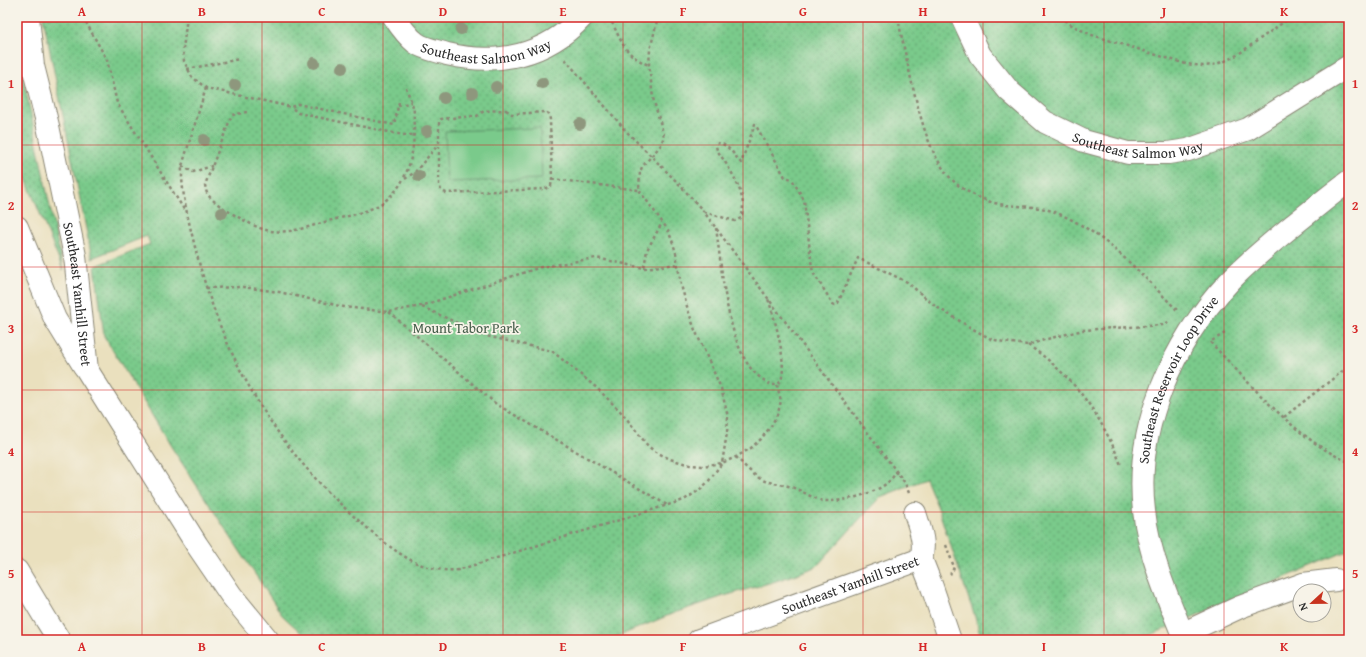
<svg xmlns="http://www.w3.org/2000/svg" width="1366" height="657" viewBox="0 0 1366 657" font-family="'Gentium Book Plus',serif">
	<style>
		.park { fill: url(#park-dots); stroke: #527a5b }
		.garden { fill: #7aca8b; stroke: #527a5b }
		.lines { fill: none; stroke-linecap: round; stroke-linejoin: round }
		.minor-casing { stroke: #8a8674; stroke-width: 24 }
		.path { stroke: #8a8674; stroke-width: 2.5; stroke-dasharray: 3 3; stroke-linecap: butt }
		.minor { stroke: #fff; stroke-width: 22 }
		.tree { fill: #8e977d }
		.grid { fill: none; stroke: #d62828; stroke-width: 1; stroke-opacity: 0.55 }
		.labels { text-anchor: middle; stroke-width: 3.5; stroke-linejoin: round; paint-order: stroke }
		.street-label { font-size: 14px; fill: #2b2b2b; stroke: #f7f3e8 }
		.park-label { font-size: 14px; fill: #435b48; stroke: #f7f3e8 }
		.neatline { fill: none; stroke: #d62828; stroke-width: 1.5 }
		.grid-label { font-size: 13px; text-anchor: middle; font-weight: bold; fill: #d62828 }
	</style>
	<defs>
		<pattern id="park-dots" width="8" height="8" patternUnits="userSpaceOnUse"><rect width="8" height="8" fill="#7aca8b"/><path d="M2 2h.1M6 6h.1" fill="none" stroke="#64a472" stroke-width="1.8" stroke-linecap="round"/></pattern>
	</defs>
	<rect width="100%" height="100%" fill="#f7f3e8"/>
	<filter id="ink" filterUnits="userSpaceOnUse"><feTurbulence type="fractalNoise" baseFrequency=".025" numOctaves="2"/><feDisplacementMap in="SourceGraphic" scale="8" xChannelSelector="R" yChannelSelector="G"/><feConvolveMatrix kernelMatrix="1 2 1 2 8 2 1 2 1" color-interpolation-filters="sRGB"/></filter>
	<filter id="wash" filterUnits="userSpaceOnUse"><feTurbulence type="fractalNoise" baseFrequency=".012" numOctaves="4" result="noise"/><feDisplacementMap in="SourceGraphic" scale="16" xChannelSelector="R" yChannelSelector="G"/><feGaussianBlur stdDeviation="0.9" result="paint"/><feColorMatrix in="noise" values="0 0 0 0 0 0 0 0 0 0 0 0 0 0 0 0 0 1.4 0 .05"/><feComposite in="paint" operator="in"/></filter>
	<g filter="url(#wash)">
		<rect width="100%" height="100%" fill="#eae0be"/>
		<g class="park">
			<polygon points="43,17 1349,17 1349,550 1139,640 981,640 977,623 938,508 926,479 880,497 816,567 776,581 724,596 674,613 609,640 309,640 282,615 172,448 104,336 95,266 150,244 147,236 92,258"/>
			<polygon points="17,47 63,270 17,157"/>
		</g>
		<polygon class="garden" points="540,128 542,179 447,182 445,131"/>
	</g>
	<g filter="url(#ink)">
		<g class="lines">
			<g class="minor-casing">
				<g id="minor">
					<path id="s1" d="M28 17 33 66 48 126 75 256 87 370 197 545 231 595 268 640"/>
					<path id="s2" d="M394 17C400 26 407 36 416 43 424 49 438 51 447 54 497 66 546 56 582 17"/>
					<path id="s3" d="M962 17 980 55 1009 91 1045 122 1084 141 1128 153H1168L1188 150 1248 129 1349 66"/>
					<polyline points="17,227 55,319 84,366"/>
					<path d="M915 513C920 529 926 543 921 559"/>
					<polyline points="921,559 932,587 950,640"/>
					<polyline points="17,571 47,621 59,640"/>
					<polyline points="1182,634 1240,607 1303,584 1336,580"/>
					<path id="s4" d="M699 640 921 559"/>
					<path id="s5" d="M1185 640C1168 599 1149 555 1144 511 1134 428 1173 342 1229 282 1248 262 1270 244 1292 226 1311 211 1329 196 1349 181"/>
				</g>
			</g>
			<g class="path">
				<polyline points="83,17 107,60 117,103 185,211"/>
				<polyline points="187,17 183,49 184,61 192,77 206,88 291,107"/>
				<path d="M609 17C622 40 622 54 649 65"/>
				<path d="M898 17C902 41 908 65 913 88 921 118 928 151 948 175 958 188 973 195 988 201 1010 209 1035 203 1057 213 1106 233 1141 274 1178 311"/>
				<polyline points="1060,17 1073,26 1092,35 1186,64 1203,66 1213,65 1225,61 1237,55 1291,17"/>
				<polyline points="565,59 626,131 679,184 704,212 905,483 909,493"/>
				<polyline points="187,69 240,59"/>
				<path d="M206 88 182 166C181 192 188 218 194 243 221 356 276 451 365 526 393 550 419 573 458 570L684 500 698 491 708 482 722 463 727 433 728 417 721 388 695 330 688 310 681 285 676 253 673 243 668 230 639 190 640 172 642 167 661 145 664 136 653 98 649 65 650 50 658 17"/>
				<polyline points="399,102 394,125 298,104 291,107 298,113 403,135 414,135"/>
				<polyline points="398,106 411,102"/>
				<polygon points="506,110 512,114 545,112 549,114 550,120 552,179 551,186 545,189 446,193 441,190 439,185 439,121 441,119 477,116 484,111"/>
				<path d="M247 112 232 115 231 117 205 185C206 189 206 193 209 196 215 205 255 228 266 230 287 235 308 227 328 221 344 217 360 214 375 207 405 192 414 160 414 128 413 121 415 113 413 107 411 99 407 92 405 84"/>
				<polyline points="182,166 193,172 212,166"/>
				<polyline points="405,179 415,172 438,145"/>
				<polyline points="552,179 639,190"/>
				<path d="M704 212 735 221 741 218C749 195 729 168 717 150L716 146 718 143C728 144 735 156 741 163L755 124 785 177 792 179 804 200 812 268 814 274 833 304 835 305 838 303 858 258 907 282 935 306 973 329 991 339 1004 342 1028 345 1047 339 1083 330 1163 325 1170 321"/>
				<path d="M716 228C722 269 726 337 752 370 757 376 765 381 771 385 775 385 778 385 780 382 789 368 774 315 768 299"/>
				<polyline points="644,268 678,264"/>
				<polyline points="206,288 243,287 279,292 344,307 389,312 421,306 541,267 596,258 644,268 647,250 662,223"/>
				<polyline points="422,307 486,336 552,351 598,389 623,414 648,446 654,451 670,459 690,465 702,466 722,463 736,457 751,448 761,439 771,426 778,413 781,401 777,385"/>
				<polyline points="389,312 496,404 667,505"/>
				<path d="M1225 333 1210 342C1250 383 1296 440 1349 462"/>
				<path d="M1028 345C1038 352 1048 359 1057 368 1086 394 1107 429 1121 465"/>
				<polyline points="1284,417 1349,366"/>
				<path d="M736 457C744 465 754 477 765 481 774 484 785 484 794 488 805 492 814 500 826 501 843 502 874 494 887 483 891 480 894 475 897 472"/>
				<polyline points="946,545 954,567 952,572 950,574"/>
			</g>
			<use href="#minor" class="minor"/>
		</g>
		<g class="tree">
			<circle cx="461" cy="29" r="6"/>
			<circle cx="314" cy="63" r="6"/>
			<circle cx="342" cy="68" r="6"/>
			<circle cx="542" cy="83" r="6"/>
			<circle cx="235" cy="85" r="6"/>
			<circle cx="496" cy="87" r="6"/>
			<circle cx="472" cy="93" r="6"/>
			<circle cx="444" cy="98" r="6"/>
			<circle cx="580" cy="124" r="6"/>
			<circle cx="427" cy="131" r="6"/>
			<circle cx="204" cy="140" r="6"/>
			<circle cx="419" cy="176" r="6"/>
			<circle cx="222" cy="213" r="6"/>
		</g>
	</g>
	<path class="grid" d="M142 17V640M262 17V640M383 17V640M503 17V640M623 17V640M743 17V640M863 17V640M983 17V640M1104 17V640M1224 17V640M17 145H1349M17 267H1349M17 390H1349M17 512H1349"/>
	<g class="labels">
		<g class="street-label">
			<text dy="5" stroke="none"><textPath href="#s2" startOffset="107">Southeast Salmon Way</textPath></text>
			<text dy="5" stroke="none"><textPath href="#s3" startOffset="234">Southeast Salmon Way</textPath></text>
			<text dy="5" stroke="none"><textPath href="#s1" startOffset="282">Southeast Yamhill Street</textPath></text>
			<text dy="5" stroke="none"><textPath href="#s5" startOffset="275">Southeast Reservoir Loop Drive</textPath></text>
			<text dy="5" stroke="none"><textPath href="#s4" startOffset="161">Southeast Yamhill Street</textPath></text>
		</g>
		<g class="park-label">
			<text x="466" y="333">Mount Tabor Park</text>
		</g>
	</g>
	<rect width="1366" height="657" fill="none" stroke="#f7f3e8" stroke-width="44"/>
	<g transform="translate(1312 603) rotate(248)"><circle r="19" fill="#f7f3e8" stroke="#a5a39c"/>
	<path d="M0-3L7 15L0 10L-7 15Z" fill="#c8321e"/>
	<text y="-6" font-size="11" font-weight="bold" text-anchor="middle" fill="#2b2b2b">N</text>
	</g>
	<rect x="22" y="22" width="1322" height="613" class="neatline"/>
	<g class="grid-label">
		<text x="82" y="16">A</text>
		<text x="202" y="16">B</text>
		<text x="322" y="16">C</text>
		<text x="443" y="16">D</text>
		<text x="563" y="16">E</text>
		<text x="683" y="16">F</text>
		<text x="803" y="16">G</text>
		<text x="923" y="16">H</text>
		<text x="1044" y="16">I</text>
		<text x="1164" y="16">J</text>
		<text x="1284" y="16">K</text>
		<text x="11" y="88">1</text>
		<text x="1355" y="88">1</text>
		<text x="11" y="210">2</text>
		<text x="1355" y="210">2</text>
		<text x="11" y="333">3</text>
		<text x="1355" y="333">3</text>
		<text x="11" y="456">4</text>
		<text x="1355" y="456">4</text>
		<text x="11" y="578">5</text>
		<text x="1355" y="578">5</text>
		<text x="82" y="651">A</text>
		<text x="202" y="651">B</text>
		<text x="322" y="651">C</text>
		<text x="443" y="651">D</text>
		<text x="563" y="651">E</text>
		<text x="683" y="651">F</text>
		<text x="803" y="651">G</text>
		<text x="923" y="651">H</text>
		<text x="1044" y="651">I</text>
		<text x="1164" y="651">J</text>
		<text x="1284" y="651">K</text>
	</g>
</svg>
